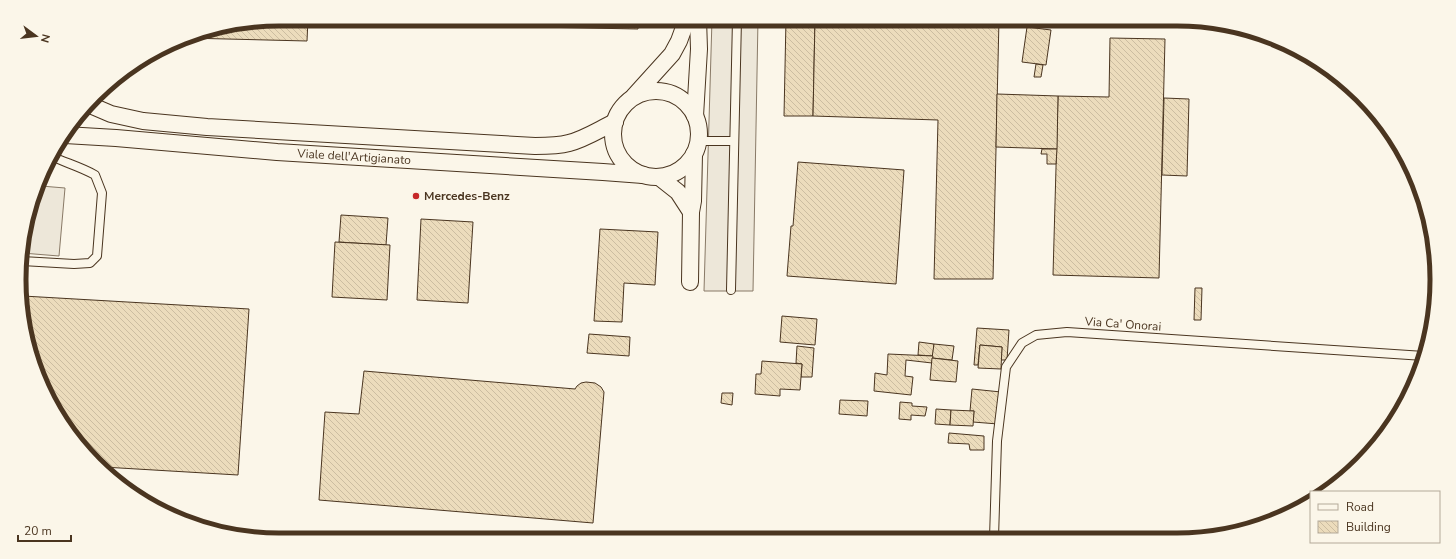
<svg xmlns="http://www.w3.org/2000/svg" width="1456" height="559" viewBox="0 0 1456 559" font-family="'Nunito Sans',sans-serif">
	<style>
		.parking { fill: #ede7d9; stroke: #887966 }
		.building { fill: url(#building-back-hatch); stroke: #4a3520 }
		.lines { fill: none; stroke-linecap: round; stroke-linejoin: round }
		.lane-casing { stroke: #4a3520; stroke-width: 10 }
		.street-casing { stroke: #4a3520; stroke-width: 18 }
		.lane { stroke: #fbf6e9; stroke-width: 8 }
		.street { stroke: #fbf6e9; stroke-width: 16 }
		.poi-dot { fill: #c62828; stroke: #fbf6e9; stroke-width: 1.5 }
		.labels { text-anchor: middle; stroke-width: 3; stroke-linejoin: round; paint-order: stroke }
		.street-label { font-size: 12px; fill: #4a3520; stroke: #fbf6e9 }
		.poi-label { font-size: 12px; font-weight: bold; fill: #4a3520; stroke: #fbf6e9; text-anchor: start }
		.rim { fill: none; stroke: #4a3520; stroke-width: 5 }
	</style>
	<defs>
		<pattern id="building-back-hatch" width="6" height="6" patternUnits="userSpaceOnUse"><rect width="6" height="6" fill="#ecdcbc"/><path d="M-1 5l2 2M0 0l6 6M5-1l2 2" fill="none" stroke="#ccbda1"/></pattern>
	</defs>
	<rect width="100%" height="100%" fill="#fbf6e9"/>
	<g class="parking">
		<polygon points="712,19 758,19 753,291 704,291"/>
		<polygon points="41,186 65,188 59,256 22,253 21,245"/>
	</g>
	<g class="building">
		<polygon points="280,19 308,19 307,41 186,38 196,33"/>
		<polygon points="380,19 638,19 638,29 380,24"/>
		<polygon points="786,19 815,19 813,116 784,116"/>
		<polygon points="815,19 999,19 993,279 934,279 938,120 813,116"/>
		<polygon points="1027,27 1051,30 1046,65 1022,62"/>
		<polygon points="1110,38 1165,39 1159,278 1053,275 1058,96 1109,97"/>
		<polygon points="1036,64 1043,65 1041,77 1034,77"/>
		<polygon points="997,94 1058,96 1057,149 996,147"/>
		<polygon points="1164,98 1189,99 1187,176 1162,175"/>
		<polygon points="1042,149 1057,149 1056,164 1047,164 1047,154 1041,154"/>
		<polygon points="798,162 904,170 896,284 787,276 791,226 793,226"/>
		<polygon points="341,215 388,218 386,245 339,242"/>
		<polygon points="421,219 473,222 468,303 417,300"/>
		<polygon points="600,229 658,232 655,285 624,283 622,322 594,321"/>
		<polygon points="335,242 390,245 387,300 332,297"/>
		<polygon points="1195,288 1202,288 1201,320 1194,320"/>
		<polygon points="23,296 249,309 238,475 103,467 63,424 24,331"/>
		<polygon points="782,316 817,319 815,345 780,342"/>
		<polygon points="977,328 1009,330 1007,360 1001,360 1002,347 980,345 978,365 974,365"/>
		<polygon points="589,334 630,337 629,356 587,353"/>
		<polygon points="919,342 934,344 933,356 918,355"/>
		<polygon points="934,344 954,346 952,360 932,358"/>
		<polygon points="980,345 1002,347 1001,369 978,368"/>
		<polygon points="797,346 814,348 812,377 801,377 802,364 796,363"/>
		<polygon points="888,354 933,356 932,363 906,360 905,376 913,377 911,395 874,391 875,373 887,375"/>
		<polygon points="932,358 958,361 956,382 930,380"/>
		<polygon points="762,361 802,364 800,390 780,389 780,396 755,394 756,374 761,374"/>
		<polygon points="364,371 575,389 577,386 581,383 586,382 595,383 601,387 604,392 593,523 319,500 325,412 359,414"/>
		<polygon points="972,389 1001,392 998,424 973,422 974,411 970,411"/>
		<polygon points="722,393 733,393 732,405 721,403"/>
		<polygon points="840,400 868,401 867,416 839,414"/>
		<polygon points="900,402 912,403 912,406 927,407 925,416 911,415 911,420 899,419"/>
		<polygon points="936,409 951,410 950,425 935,424"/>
		<polygon points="951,410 974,411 973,426 950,425"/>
		<polygon points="949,433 984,436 984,450 970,450 969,444 948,443"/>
	</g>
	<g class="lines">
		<g class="lane-casing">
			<g id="lane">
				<polyline points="698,141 734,141"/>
				<path d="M22 261 74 264 90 263 97 256 102 193 95 175C81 167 66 163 51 156"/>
				<polyline points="731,290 737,19"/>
				<polyline points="994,538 997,441 1006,367 1022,343 1036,335 1067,332 1424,356"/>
			</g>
		</g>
		<g class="street-casing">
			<g id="street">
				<circle cx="656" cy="134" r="43"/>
				<polyline points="634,96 672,54 679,41 687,19"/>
				<path d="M90 105 111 114 143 121 207 127 535 146C546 146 558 146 569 143 585 139 600 129 615 122"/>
				<polyline points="695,116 699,49 698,19"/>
				<path id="s1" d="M65 135 116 138 277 152 603 172 643 175"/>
				<polyline points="659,177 678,192 691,212 693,201 694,154"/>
				<polyline points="690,282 691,212"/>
			</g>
		</g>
		<use href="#lane" class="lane"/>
		<use href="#street" class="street"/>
	</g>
	<circle class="poi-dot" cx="416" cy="196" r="4"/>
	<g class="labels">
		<g class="street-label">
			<text dy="4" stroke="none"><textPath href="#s1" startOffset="290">Viale dell'Artigianato</textPath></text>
			<text transform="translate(1123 324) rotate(4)" y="4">Via Ca' Onorai</text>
		</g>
		<g class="poi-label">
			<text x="424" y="200">Mercedes-Benz</text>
		</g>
	</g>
	<path d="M0 0H1456V559H0ZM279 26H1177A253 253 0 0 1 1430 279V280A253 253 0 0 1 1177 533H279A253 253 0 0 1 26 280V279A253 253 0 0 1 279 26Z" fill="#fbf6e9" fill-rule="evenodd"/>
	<path class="rim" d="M279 26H1177A253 253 0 0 1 1430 279V280A253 253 0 0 1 1177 533H279A253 253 0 0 1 26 280V279A253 253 0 0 1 279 26Z"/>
	<rect x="1310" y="491" width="130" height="52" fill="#fbf6e9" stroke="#b4a999"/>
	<rect x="1318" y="504" width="20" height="6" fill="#fbf6e9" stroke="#b4a999"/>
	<text x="1346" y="511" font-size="12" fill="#4a3520">Road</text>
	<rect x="1318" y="521" width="20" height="12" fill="url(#building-back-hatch)" stroke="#b4a999"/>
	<text x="1346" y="531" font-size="12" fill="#4a3520">Building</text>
	<g transform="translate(36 36) rotate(105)" stroke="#fbf6e9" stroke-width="3" paint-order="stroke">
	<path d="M0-3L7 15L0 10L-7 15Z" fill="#4a3520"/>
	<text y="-6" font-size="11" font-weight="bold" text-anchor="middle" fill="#4a3520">N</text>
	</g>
	<path d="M18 535v6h53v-6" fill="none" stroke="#4a3520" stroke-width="2"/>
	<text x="24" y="535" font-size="12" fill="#4a3520" stroke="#fbf6e9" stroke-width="3" paint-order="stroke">20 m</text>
</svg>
